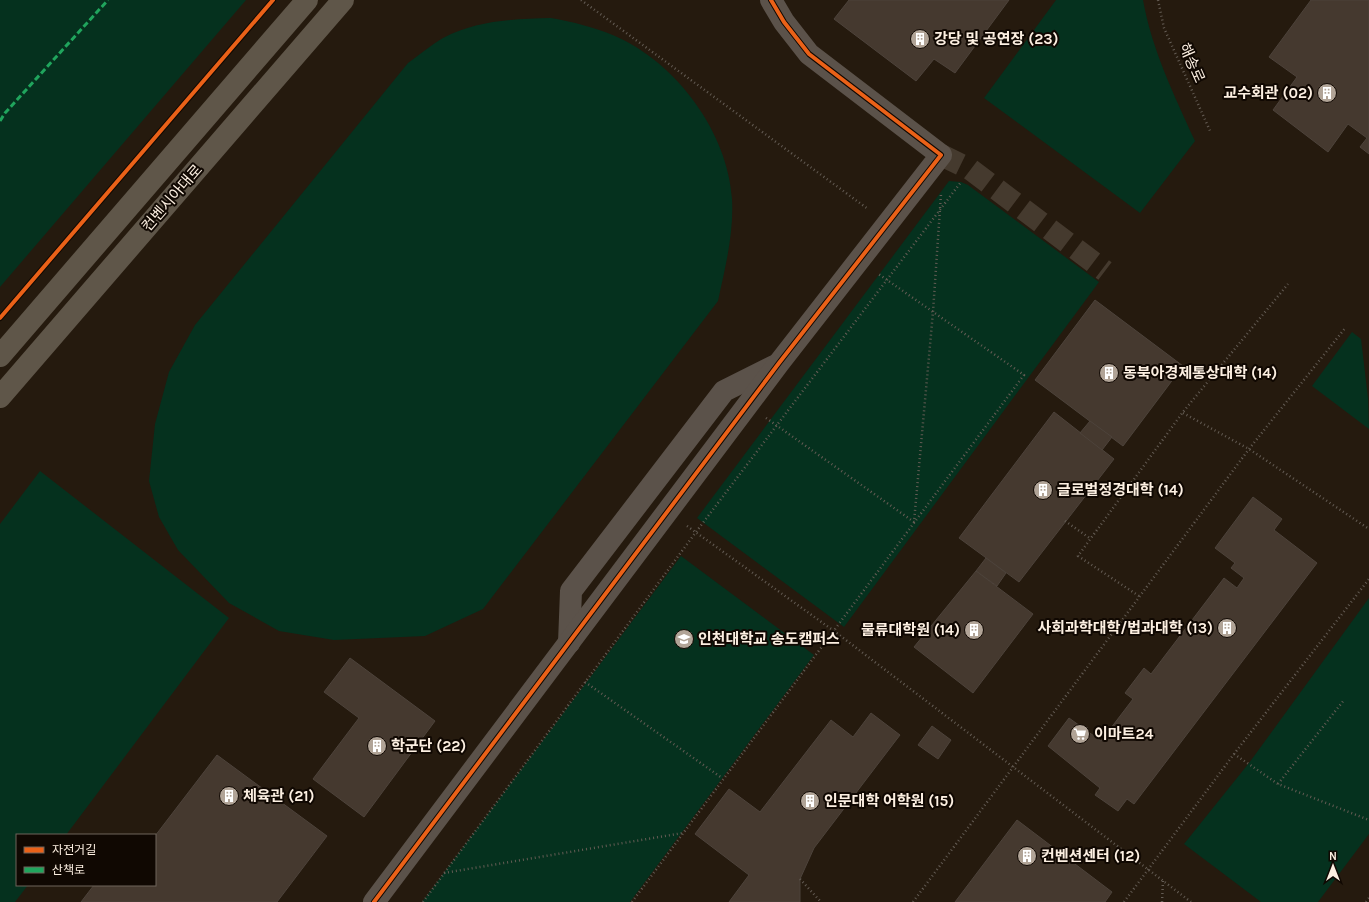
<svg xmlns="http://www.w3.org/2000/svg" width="1369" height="902" viewBox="0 0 1369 902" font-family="Karla,'Noto Sans KR',sans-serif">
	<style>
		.green { fill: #05311e }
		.building { fill: #45392f; stroke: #4d433b }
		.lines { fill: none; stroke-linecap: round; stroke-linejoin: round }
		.minor-tunnel { stroke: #453a2e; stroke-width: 22; stroke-dasharray: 22 11; stroke-linecap: butt }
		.path { stroke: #645c54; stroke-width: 2.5; stroke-dasharray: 1 3; stroke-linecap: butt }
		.minor { stroke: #5b524a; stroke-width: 22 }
		.major { stroke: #5f5649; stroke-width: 22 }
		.quiet { stroke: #20a55d; stroke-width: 3; stroke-dasharray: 6 3; stroke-linecap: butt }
		.cycleway-casing { stroke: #100802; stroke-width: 6 }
		.cycleway { stroke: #ea6118; stroke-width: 4 }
		.labels { text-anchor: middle; stroke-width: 4; stroke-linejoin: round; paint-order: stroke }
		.poi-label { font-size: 15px; font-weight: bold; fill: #fcefe1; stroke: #100802; text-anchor: start }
		.street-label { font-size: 15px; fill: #fcefe1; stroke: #100802 }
	</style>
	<rect width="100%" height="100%" fill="#251a0e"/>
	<g class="green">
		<polygon points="0,0 246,0 0,287"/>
		<path d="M1056 0H1143C1152 50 1174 95 1195 141L1140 213 984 98Z"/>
		<path d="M551 18C573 22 594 27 615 36 677 63 728 133 732 199 734 234 725 268 718 301L483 609 425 636 334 640 279 631 229 603 178 550 159 517 149 481 155 424 169 372 195 325 408 63C419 55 431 45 443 38 477 20 514 19 551 18Z"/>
		<polygon points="949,181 961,182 968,185 1099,282 844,627 697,518"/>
		<polygon points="1352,332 1361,339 1368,398 1369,429 1312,386"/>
		<polygon points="40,471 229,618 66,835 17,835 17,885 28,885 15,902 0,902 0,524"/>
		<polygon points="681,556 814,655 630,902 422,902"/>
		<polygon points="1369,598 1369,834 1318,902 1261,902 1184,844 1249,763"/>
	</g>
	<g class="building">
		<polygon points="849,0 1009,0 955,73 934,59 916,81 834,19"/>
		<polygon points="1311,0 1369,0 1369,154 1360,147 1367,138 1348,124 1328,152 1273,110 1297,77 1269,57"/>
		<polygon points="1095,300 1183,366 1123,446 1035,380"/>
		<polygon points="1054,412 1114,459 1019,582 959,538"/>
		<polygon points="1090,421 1112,437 1102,450 1080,433"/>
		<polygon points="1253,497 1282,519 1274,530 1317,563 1134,804 1127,799 1118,811 1095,795 1100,788 1048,746 1069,718 1101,741 1133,699 1125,693 1144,668 1151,674 1224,578 1237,588 1244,578 1231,568 1235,563 1215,548"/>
		<polygon points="986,558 1006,573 997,586 976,571"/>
		<polygon points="976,571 1033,614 973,693 914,647"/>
		<polygon points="350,658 435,721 364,817 313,779 359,718 324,692"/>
		<polygon points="871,713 900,735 814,848 800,879 800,902 729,902 749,875 695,834 729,789 760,812 831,720 853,737"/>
		<polygon points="932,726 951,740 938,759 918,745"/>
		<polygon points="217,755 327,836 277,902 81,902 94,885 155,885 155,836"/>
		<polygon points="1017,820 1112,892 1105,902 955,902"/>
	</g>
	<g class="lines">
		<polyline class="minor-tunnel" points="941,155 970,169 1105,271"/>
		<g class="path">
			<polyline points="581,0 868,209"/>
			<polyline points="1158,0 1164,28 1211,133"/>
			<polyline points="1183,413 1249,449 1369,529"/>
			<polyline points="766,418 914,522 933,312 941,194"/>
			<polyline points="1065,521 1091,539"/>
			<polyline points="687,526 834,631 1191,902"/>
			<polyline points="1139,596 1078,556 1183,412 1288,284"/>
			<polyline points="585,682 722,778"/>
			<polyline points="1234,754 1278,784 1369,820"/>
			<polyline points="1278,784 1344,700"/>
			<polyline points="444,873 683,833"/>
			<polyline points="800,879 821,902"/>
			<polyline points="423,902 696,532 961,182"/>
			<polyline points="632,902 1024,375 877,273"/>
			<polyline points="913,902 1249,449 1346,327"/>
			<polyline points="1124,902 1234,754 1369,579"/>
			<polyline points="1162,902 1163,881"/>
			<polyline points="1366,902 1369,898"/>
		</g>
		<g class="minor">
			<polyline points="569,643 571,591 724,391 774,366"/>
			<polyline points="374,902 779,363 941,155 809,54 784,22 771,0"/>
		</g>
		<g class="major">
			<polyline points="0,356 307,0"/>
			<polyline points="0,397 343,0"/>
		</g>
		<polyline class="quiet" points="0,121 5,113 108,0"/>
		<g class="cycleway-casing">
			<g id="cycleway">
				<polyline points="0,318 273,0"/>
				<polyline points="374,902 779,363 941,155 809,54 784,22 771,0"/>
			</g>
		</g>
		<use href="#cycleway" class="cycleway"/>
	</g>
	<defs>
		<g id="building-disc" transform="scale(1)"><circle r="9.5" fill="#b1a497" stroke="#100802"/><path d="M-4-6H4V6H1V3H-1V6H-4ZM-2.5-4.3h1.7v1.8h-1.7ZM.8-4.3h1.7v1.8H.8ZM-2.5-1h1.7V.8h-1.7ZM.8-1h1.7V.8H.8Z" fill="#fff"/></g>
		<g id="university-disc" transform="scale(1)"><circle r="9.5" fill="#b1a497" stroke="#100802"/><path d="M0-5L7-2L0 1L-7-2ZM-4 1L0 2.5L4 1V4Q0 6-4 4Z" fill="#fff"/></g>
		<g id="supermarket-disc" transform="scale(1)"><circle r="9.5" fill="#b1a497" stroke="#100802"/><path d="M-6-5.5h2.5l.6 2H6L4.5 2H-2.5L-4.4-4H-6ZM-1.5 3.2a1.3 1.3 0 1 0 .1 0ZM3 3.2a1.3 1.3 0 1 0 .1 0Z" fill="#fff"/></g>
	</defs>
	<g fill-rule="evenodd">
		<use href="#building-disc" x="920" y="39"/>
		<use href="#building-disc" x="1327" y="93"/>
		<use href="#building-disc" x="1109" y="373"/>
		<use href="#building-disc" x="1043" y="490"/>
		<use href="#building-disc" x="1227" y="628"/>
		<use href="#building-disc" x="974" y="630"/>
		<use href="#university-disc" x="684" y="639"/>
		<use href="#supermarket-disc" x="1080" y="734"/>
		<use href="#building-disc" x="377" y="746"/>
		<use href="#building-disc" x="229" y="796"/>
		<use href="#building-disc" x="810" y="801"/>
		<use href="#building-disc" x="1027" y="856"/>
	</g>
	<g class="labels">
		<g class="poi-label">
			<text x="934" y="44">강당 및 공연장 (23)</text>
			<text x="1313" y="98" text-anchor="end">교수회관 (02)</text>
			<text x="1123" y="378">동북아경제통상대학 (14)</text>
			<text x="1057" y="495">글로벌정경대학 (14)</text>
			<text x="1213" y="633" text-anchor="end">사회과학대학/법과대학 (13)</text>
			<text x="960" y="635" text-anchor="end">물류대학원 (14)</text>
			<text x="698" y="644">인천대학교 송도캠퍼스</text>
			<text x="1094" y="739">이마트24</text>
			<text x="391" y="751">학군단 (22)</text>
			<text x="243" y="801">체육관 (21)</text>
			<text x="824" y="806">인문대학 어학원 (15)</text>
			<text x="1041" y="861">컨벤션센터 (12)</text>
		</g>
		<g class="street-label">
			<text transform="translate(1192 63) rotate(66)" y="5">해송로</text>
			<text transform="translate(172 198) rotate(-49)" y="5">컨벤시아대로</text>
		</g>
	</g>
	<rect x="16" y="834" width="140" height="52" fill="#100802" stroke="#6e645b"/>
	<rect x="24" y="847" width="20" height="6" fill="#ea6118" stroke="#6e645b"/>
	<text x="52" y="854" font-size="12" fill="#fcefe1">자전거길</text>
	<rect x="24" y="867" width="20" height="6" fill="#20a55d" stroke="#6e645b"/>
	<text x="52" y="874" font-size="12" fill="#fcefe1">산책로</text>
	<g transform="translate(1333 866)" stroke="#100802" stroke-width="3" paint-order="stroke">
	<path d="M0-3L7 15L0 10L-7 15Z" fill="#fcefe1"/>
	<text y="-6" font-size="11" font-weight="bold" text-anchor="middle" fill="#fcefe1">N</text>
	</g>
</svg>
